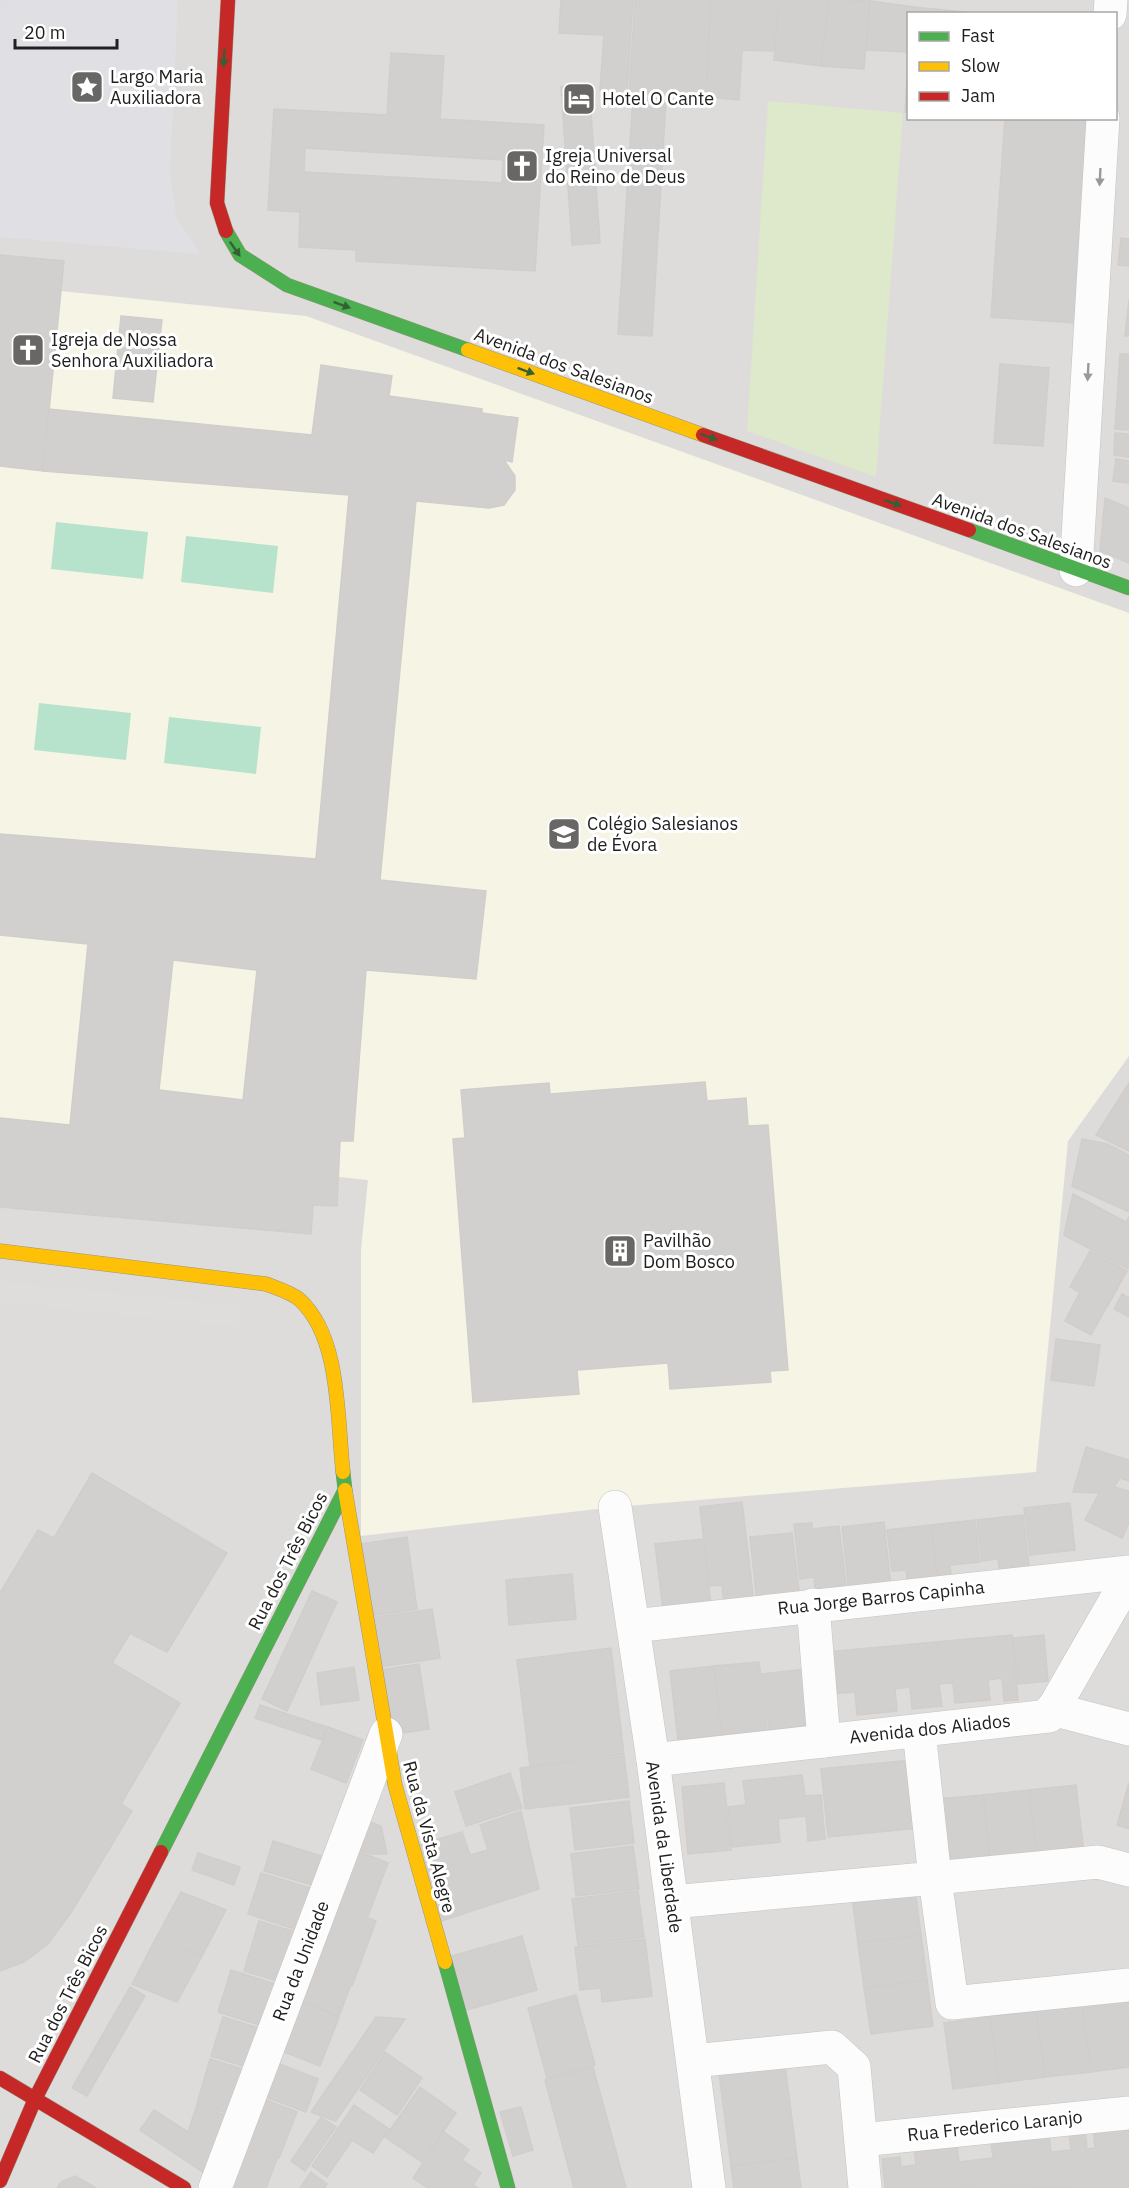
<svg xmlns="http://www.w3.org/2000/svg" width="1129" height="2188" viewBox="0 0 1129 2188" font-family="'IBM Plex Sans',sans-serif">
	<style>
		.residential { fill: #dddcda; fill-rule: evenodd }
		.education { fill: #f6f4e5 }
		.grass { fill: #dde9ca }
		.pitch { fill: #b7e2cc }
		.parking { fill: #dedddc }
		.plaza { fill: #e0dfe3 }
		.building { fill: #d2d0ce; stroke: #d1cdca; stroke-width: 1.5; fill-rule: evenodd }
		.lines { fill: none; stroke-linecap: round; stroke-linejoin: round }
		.street-casing { stroke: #c4c3c1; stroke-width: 34 }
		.fast-casing { stroke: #979682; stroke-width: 15 }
		.slow-casing { stroke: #979682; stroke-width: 15 }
		.jam-casing { stroke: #979682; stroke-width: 15 }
		.street { stroke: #fcfcfc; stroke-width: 33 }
		.fast { stroke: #4caf50; stroke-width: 14 }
		.slow { stroke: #ffc107; stroke-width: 14 }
		.jam { stroke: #c62828; stroke-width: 14 }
		.oneway { fill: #346036 }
		.oneway2 { fill: #999 }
		.labels { text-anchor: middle; stroke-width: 6; stroke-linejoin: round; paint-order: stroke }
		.poi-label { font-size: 18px; fill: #202020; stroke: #fff; text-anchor: start }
		.street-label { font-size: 18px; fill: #202020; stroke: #fff }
	</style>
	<rect width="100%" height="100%" fill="#eeece9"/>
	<path class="residential" d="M0 0H1129V2188H0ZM908 14H1116V118H908Z"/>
	<polygon class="education" points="0,255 64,261 61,291 306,316 1129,613 1129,1056 1068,1141 1036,1472 615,1507 361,1536 361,1250 368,1180 339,1177 337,1206 313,1205 311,1234 0,1207"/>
	<polygon class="grass" points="768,101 903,113 876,477 747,431"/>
	<g class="pitch">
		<polygon points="56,522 148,532 143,579 51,569"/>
		<polygon points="186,536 278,546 273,593 181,582"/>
		<polygon points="39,703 131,713 126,760 34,750"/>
		<polygon points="169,717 261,727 256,774 164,763"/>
	</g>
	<polygon class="parking" points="0,1282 240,1306 238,1326 0,1302"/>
	<polygon class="plaza" points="3,0 178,0 170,173 176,216 200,254 0,237 0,2"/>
	<g class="building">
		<polygon points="561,0 633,0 627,92 600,90 604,35 559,33"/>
		<polygon points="635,0 711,0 706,97 629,93"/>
		<polygon points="711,0 779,0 775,51 742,50 739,100 706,97"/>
		<polygon points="779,0 829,0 821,66 774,60"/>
		<polygon points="829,0 870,1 864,69 821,66"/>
		<polygon points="870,1 913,7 912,14 908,14 908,52 866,50"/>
		<polygon points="913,7 965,12 965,14 912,14"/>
		<path d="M391 53 444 56 440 119 544 125 535 271 356 261V250L299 247 300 212 268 210 274 109 387 115ZM305 148 503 160 502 183 304 172Z"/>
		<polygon points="908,67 908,112 905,112"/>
		<polygon points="589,85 600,243 572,245 561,87"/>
		<polygon points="633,97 666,100 652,336 618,334"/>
		<polygon points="1005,118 1091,118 1075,323 991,317"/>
		<polygon points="1121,238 1129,239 1129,266 1118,265"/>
		<polygon points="0,255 64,261 43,471 0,466"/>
		<polygon points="1129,300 1129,336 1125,336"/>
		<polygon points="121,316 162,320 153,402 113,398"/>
		<polygon points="1120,354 1129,354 1129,430 1115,429"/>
		<polygon points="1000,364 1049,368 1043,446 994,443"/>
		<path d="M321 365 392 376 389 396 482 409V413L518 418 512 462 504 460 515 476V490L504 505 489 508 416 501 380 880 486 891 476 979 366 970 353 1141H340L337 1206 313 1205 311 1234 0 1207V1118L70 1125 88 944 0 935V834L316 859 349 495 43 471 49 409 312 435ZM173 960 257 970 243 1100 159 1090Z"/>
		<polygon points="1115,433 1129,434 1129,457 1114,455"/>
		<polygon points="1116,459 1129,461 1129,483 1113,481"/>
		<polygon points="1105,498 1129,508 1129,563 1100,551"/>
		<polygon points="705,1082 707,1101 746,1098 748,1126 768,1125 788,1370 770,1371 771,1382 670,1389 668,1363 577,1370 579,1394 473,1402 453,1139 465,1138 461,1090 549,1083 550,1094"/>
		<polygon points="1129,1083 1128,1112 1129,1151 1096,1135"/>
		<polygon points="1082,1139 1107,1144 1129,1155 1129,1212 1072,1186"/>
		<polygon points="1073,1194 1126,1222 1129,1217 1128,1269 1064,1235"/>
		<polygon points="1090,1251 1127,1271 1107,1307 1070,1287"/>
		<polygon points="1079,1294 1106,1308 1091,1335 1065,1321"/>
		<polygon points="1122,1294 1129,1298 1129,1317 1114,1309"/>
		<polygon points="1056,1339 1100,1345 1094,1386 1051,1380"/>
		<polygon points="1086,1447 1129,1460 1129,1481 1120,1478 1114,1487 1129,1491 1129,1523 1122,1538 1085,1520 1099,1493 1073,1492"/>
		<polygon points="92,1473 227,1553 167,1652 130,1633 112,1663 180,1703 121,1804 132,1811 72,1911 48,1944 24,1962 0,1971 0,1593 38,1530 54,1538"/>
		<polygon points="742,1502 754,1602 724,1605 722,1585 709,1586 700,1507"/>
		<polygon points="1070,1503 1075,1550 1030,1555 1024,1508"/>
		<polygon points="1023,1515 1030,1574 1000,1577 998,1559 982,1561 977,1520"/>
		<polygon points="975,1520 980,1562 950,1565 952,1583 938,1584 931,1525"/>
		<polygon points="884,1522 891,1587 849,1591 842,1527"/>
		<polygon points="812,1523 812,1529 839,1526 847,1593 816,1596 814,1577 800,1579 794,1524"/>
		<polygon points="931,1525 938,1584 908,1587 906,1570 892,1571 887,1530"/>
		<polygon points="792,1533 800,1598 757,1602 750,1537"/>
		<polygon points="407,1537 417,1609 372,1616 362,1544"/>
		<polygon points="703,1539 711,1605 663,1610 655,1544"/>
		<polygon points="572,1574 576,1619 509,1625 506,1580"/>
		<polygon points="312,1591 337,1602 287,1711 262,1699"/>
		<polygon points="432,1609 440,1658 380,1667 372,1618"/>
		<polygon points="1012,1635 1018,1700 1004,1701 1002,1678 988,1680 990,1700 955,1703 953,1683 939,1684 942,1706 912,1709 910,1687 895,1689 897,1711 857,1715 855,1692 831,1694 827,1652"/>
		<polygon points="1044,1635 1048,1681 1018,1684 1013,1638"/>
		<polygon points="611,1648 624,1754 530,1766 517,1660"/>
		<polygon points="759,1662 767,1730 722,1735 714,1666"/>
		<polygon points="419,1664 429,1729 389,1735 380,1670"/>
		<polygon points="714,1666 722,1735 678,1740 670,1671"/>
		<polygon points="354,1667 359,1700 321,1705 317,1673"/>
		<polygon points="805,1669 811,1725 769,1730 762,1674"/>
		<polygon points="260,1705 327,1727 322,1740 255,1718"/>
		<polygon points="328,1727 363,1740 346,1783 311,1769"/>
		<polygon points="624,1756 629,1797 525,1809 520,1768"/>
		<polygon points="911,1760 918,1828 828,1837 821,1769"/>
		<polygon points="510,1773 522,1808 466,1826 455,1792"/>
		<polygon points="802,1775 805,1796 821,1795 825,1839 808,1841 806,1816 778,1819 780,1842 732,1847 728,1807 746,1805 743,1781"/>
		<polygon points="724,1783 731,1850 688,1854 682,1787"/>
		<polygon points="1129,1783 1129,1829 1117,1825"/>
		<polygon points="1076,1785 1084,1853 1037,1858 1029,1790"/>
		<polygon points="1029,1790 1037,1858 990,1863 983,1795"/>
		<polygon points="983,1795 990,1863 943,1867 936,1799"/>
		<polygon points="629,1801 634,1843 575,1850 570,1808"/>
		<polygon points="521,1811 539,1889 441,1921 416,1846 462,1832 470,1855 488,1850 480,1825"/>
		<polygon points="360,1818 381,1826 387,1854 371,1854 349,1846"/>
		<polygon points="273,1841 321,1856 312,1885 264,1871"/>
		<polygon points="633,1846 639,1889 576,1896 571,1854"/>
		<polygon points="350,1848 388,1863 368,1916 330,1902"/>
		<polygon points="198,1853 240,1867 234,1885 192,1870"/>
		<polygon points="261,1873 310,1888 298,1930 248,1914"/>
		<polygon points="915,1889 921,1935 858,1943 852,1897"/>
		<polygon points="638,1891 644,1937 578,1945 572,1899"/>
		<polygon points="181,1892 226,1910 202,1956 156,1938"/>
		<polygon points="330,1904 376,1921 352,1986 305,1968"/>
		<polygon points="259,1921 296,1932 281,1982 244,1971"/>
		<polygon points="921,1935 927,1980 864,1988 858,1943"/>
		<polygon points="522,1936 537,1990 463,2011 448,1957"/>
		<polygon points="156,1938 202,1956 177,2002 132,1984"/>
		<polygon points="645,1939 652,1996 602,2002 601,1988 580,1990 575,1947"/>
		<polygon points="231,1970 279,1985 266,2027 218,2012"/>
		<polygon points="305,1970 350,1987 339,2016 295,1999"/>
		<polygon points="927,1980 933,2026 871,2034 864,1988"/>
		<polygon points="130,1987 145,1996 87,2096 72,2088"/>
		<polygon points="576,1995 595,2065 547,2078 528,2008"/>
		<polygon points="295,2000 339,2017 320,2066 277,2049"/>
		<polygon points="1128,2000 1129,2067 1091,2072 1082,2006"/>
		<polygon points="1082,2006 1091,2072 1045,2077 1036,2011"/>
		<polygon points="1036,2011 1045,2077 999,2083 990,2017"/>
		<polygon points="223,2017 262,2029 250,2068 211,2056"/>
		<polygon points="376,2017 405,2019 336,2121 311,2112"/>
		<polygon points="990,2017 999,2083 953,2089 944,2023"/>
		<polygon points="385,2052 422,2078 397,2115 360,2090"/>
		<polygon points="210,2059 249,2071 236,2116 197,2104"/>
		<polygon points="275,2062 318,2079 306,2112 263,2096"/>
		<polygon points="785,2065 797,2158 731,2166 719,2073"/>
		<polygon points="593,2067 626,2188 574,2188 545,2080"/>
		<polygon points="420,2087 456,2113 422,2162 385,2137"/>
		<polygon points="264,2099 297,2112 279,2158 246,2145"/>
		<polygon points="197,2105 233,2118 212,2178 140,2130 154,2110 188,2132"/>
		<polygon points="354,2105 389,2129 373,2153 352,2140 327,2177 312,2166"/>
		<polygon points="521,2107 533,2150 513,2156 500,2112"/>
		<polygon points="321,2117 336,2127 305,2171 291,2161"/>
		<polygon points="1129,2124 1129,2187 885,2188 882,2159 900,2157 901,2167 916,2165 914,2148 957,2144 959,2162 993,2158 991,2140 1049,2134 1051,2152 1071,2150 1069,2133 1085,2131 1087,2149 1095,2148 1093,2128"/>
		<polygon points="444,2132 469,2150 462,2160 481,2173 473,2185 478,2188 428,2188 413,2178"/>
		<polygon points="246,2147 277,2159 266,2188 230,2188"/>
		<polygon points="797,2158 801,2188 734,2188 731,2166"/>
		<polygon points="311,2172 327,2184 325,2188 300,2188"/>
		<polygon points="75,2176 96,2188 57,2188 61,2182"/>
	</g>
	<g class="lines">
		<g class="street-casing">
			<g id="street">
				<polyline points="1110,14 1111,0"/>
				<polyline points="1076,570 1103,118"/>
				<polyline points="615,1507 653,1760 709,2188"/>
				<polyline points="813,1605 824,1741"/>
				<polyline points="633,1626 1129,1572"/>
				<polyline points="1052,1709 1129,1729"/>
				<polyline points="653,1760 1049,1716 1129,1577"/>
				<polyline points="1129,1870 1098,1862 935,1878 952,2003 1129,1985"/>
				<polyline points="672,1902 935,1878 919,1731"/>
				<polyline points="693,2061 832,2047 854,2067 865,2188"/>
				<polyline points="861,2140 1129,2113"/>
				<polyline points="215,2188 386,1734"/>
			</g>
		</g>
		<g class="fast-casing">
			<g id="fast">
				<polyline points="226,231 240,255 287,285 468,350"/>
				<polyline points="969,530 1129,588"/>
				<polyline points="161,1852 345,1490 343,1472"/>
				<polyline points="445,1962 508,2188"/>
			</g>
		</g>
		<g class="slow-casing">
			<g id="slow">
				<polyline points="468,350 703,435"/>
				<path d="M0 1251 266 1284C276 1288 291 1292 300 1300 341 1338 337 1419 343 1472"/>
				<polyline points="345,1490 395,1785 445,1962"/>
			</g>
		</g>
		<g class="jam-casing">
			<g id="jam">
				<polyline points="226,231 217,203 228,0"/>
				<polyline points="703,435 969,530"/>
				<polyline points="0,2078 184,2188"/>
				<polyline points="0,2181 35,2099 161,1852"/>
			</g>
		</g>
		<use href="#street" class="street"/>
		<use href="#fast" class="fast"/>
		<use href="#slow" class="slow"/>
		<use href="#jam" class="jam"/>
	</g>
	<defs><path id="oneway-solid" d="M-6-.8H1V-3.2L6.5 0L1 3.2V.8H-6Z" transform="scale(1.5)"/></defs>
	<g class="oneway">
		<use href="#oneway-solid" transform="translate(224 58) rotate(93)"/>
		<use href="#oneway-solid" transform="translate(235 249) rotate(55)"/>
		<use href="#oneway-solid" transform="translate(342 305) rotate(20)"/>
		<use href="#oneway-solid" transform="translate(526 371) rotate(20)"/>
		<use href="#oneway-solid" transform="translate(709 437) rotate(20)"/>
		<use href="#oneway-solid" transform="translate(893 503) rotate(20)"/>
	</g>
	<g class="oneway2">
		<use href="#oneway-solid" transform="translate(1100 177) rotate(93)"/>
		<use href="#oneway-solid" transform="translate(1088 372) rotate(93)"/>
	</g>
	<defs>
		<g id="sight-square" transform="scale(1.725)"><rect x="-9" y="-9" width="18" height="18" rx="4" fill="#686766" stroke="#fff"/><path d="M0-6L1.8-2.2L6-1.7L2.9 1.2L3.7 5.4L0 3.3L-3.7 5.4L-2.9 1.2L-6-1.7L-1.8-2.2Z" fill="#fff"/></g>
		<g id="hotel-square" transform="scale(1.725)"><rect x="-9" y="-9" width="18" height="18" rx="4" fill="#686766" stroke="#fff"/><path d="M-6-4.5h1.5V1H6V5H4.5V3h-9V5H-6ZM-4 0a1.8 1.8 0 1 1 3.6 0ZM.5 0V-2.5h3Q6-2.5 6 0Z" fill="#fff"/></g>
		<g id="church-square" transform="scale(1.725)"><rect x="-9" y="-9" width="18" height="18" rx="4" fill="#686766" stroke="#fff"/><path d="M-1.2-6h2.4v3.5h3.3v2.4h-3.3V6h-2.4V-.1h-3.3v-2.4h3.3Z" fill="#fff"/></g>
		<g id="school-square" transform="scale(1.725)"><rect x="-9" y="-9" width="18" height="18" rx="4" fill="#686766" stroke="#fff"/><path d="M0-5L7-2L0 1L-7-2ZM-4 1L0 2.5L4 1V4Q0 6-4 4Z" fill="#fff"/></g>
		<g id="building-square" transform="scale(1.725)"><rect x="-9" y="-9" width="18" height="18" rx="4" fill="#686766" stroke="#fff"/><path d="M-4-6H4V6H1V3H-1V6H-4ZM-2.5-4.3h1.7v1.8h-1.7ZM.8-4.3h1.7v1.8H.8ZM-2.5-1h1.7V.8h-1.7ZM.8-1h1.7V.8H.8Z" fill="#fff"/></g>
	</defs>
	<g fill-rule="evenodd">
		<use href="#sight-square" x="87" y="87"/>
		<use href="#hotel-square" x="579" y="99"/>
		<use href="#church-square" x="522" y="166"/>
		<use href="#church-square" x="28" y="350"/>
		<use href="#school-square" x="564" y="834"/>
		<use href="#building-square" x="620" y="1251"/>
	</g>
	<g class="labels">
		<g class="poi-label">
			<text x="110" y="83">Largo Maria<tspan x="110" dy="21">Auxiliadora</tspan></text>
			<text x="602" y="105">Hotel O Cante</text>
			<text x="545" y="162">Igreja Universal<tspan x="545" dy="21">do Reino de Deus</tspan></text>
			<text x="51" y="346">Igreja de Nossa<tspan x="51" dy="21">Senhora Auxiliadora</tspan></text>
			<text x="587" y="830">Colégio Salesianos<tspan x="587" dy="21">de Évora</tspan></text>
			<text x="643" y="1247">Pavilhão<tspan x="643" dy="21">Dom Bosco</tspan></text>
		</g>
		<g class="street-label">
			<text transform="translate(564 366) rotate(20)" y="6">Avenida dos Salesianos</text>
			<text transform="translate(1022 531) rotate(20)" y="6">Avenida dos Salesianos</text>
			<text transform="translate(288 1561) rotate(-63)" y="6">Rua dos Três Bicos</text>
			<text transform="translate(881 1598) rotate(-6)" y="6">Rua Jorge Barros Capinha</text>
			<text transform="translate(930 1729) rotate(-6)" y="6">Avenida dos Aliados</text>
			<text transform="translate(429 1837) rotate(75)" y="6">Rua da Vista Alegre</text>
			<text transform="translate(664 1847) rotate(82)" y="6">Avenida da Liberdade</text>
			<text transform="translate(301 1961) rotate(-69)" y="6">Rua da Unidade</text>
			<text transform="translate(68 1994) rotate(-63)" y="6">Rua dos Três Bicos</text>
			<text transform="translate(995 2126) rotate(-6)" y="6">Rua Frederico Laranjo</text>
		</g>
	</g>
	<rect x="907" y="12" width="210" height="108" fill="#ffffff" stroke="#a6a6a6" stroke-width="1.5"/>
	<rect x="919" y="32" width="30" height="9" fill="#4caf50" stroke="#a6a6a6" stroke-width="1.5"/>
	<text x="961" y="42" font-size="18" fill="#202020">Fast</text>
	<rect x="919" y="62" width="30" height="9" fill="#ffc107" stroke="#a6a6a6" stroke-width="1.5"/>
	<text x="961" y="72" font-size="18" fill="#202020">Slow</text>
	<rect x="919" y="92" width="30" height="9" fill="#c62828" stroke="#a6a6a6" stroke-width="1.5"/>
	<text x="961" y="102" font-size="18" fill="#202020">Jam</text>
	<path d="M15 39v9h102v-9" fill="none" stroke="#202020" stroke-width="3"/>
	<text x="24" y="39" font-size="18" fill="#202020" stroke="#ffffff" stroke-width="4.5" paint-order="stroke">20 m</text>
</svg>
